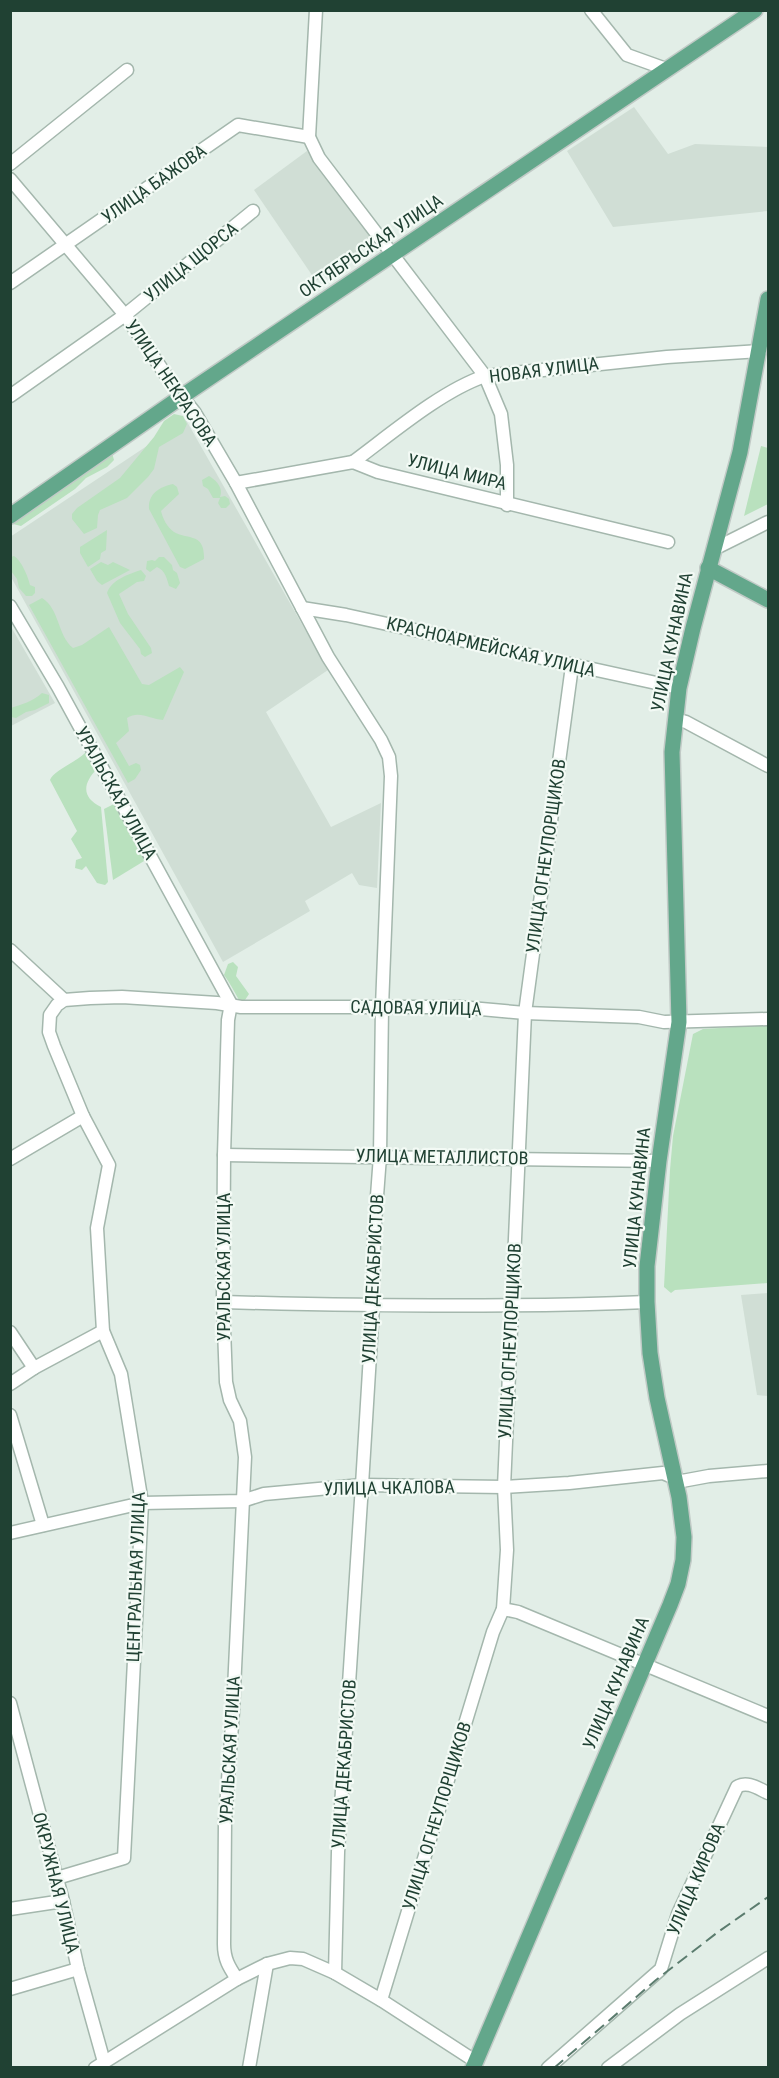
<svg xmlns="http://www.w3.org/2000/svg" width="779" height="2078" viewBox="0 0 779 2078" font-family="'Roboto Condensed',sans-serif">
	<style>
		.built { fill: #d0ded5 }
		.green { fill: #b9e1be }
		.lines { fill: none; stroke-linecap: round; stroke-linejoin: round }
		.minor-casing { stroke: #a4b7ad; stroke-width: 15 }
		.major-casing { stroke: #c1cac6; stroke-width: 18 }
		.minor { stroke: #fff; stroke-width: 12 }
		.major { stroke: #63a78b; stroke-width: 15 }
		.rail { stroke: #5b7c6e; stroke-width: 2; stroke-dasharray: 12 6; stroke-linecap: butt }
		.labels { text-anchor: middle; stroke-width: 4.5; stroke-linejoin: round; paint-order: stroke }
		.street-label { font-size: 18px; fill: #204133; stroke: #f3faf5 }
	</style>
	<rect width="100%" height="100%" fill="#e2eee7"/>
	<g class="built">
		<polygon points="634,107 668,154 695,144 768,147 768,211 613,227 567,151"/>
		<polygon points="307,151 374,241 316,281 254,190"/>
		<polygon points="186,420 328,670 266,712 331,827 381,803 377,888 359,885 352,873 305,901 310,911 223,962 11,577 10,537"/>
		<polygon points="10,625 55,703 11,726 10,726"/>
		<polygon points="768,1293 768,1396 757,1395 741,1295"/>
	</g>
	<g class="green">
		<polygon points="174,414 183,416 187,424 183,433 159,447 154,469 148,477 127,498 100,510 98,515 97,528 84,534 72,519 72,514 77,508 120,478 154,437 164,421"/>
		<polygon points="761,446 768,448 768,504 744,516"/>
		<polygon points="112,453 114,460 107,467 86,478 75,489 21,526 13,524 13,521"/>
		<path d="M209 476C216 480 224 488 220 497L225 496 229 499 230 504 226 508H221L218 503 220 498H213L208 489 203 486 202 480Z"/>
		<path d="M173 484 177 487 179 494 161 511C163 519 167 527 174 532 187 540 205 532 204 559L185 569 180 567 149 509C148 494 159 487 173 484Z"/>
		<polygon points="107,530 106,550 101,553 100,559 88,567 80,553 80,547"/>
		<path d="M14 556C21 560 28 576 30 585L35 587V593L32 596H26L19 588 17 579 11 571V557Z"/>
		<path d="M159 557H164L172 565 173 570 177 573 180 583 176 589 169 586C167 579 165 570 157 567L150 572 146 569 147 561 152 560 155 561Z"/>
		<polygon points="101,562 108,565 113,562 130,570 102,585 97,581 90,569"/>
		<path d="M141 570 146 576 144 581 137 582 119 594 128 614 151 648 152 653 145 657 141 654 140 649 120 623 107 593C111 580 129 574 141 570Z"/>
		<path d="M42 598C60 609 57 635 73 648L82 645 109 627 142 684 149 685 180 667 184 672 163 720C150 719 139 710 127 718L129 731 116 743 129 766 136 763 140 765 141 770 135 779 128 783 29 605Z"/>
		<path d="M42 693 49 695V703L35 710 26 712 16 718 11 717V708C20 705 34 701 42 693Z"/>
		<path d="M85 753H87L97 769C83 783 81 797 101 807L108 882 105 885 97 883 86 866 82 870 75 868 76 860 82 858 71 839 77 831 50 780C53 771 76 762 85 753Z"/>
		<polygon points="118,802 149,858 113,880 104,809"/>
		<path d="M233 962 238 967 236 976 249 994 245 1000H239C234 991 230 983 224 975L228 964Z"/>
		<polygon points="768,1025 768,1283 675,1290 671,1293 664,1287 670,1170 673,1136 693,1034 703,1029"/>
	</g>
	<g class="lines">
		<g class="minor-casing">
			<g id="minor">
				<polyline points="316,10 309,137 319,158 485,376 501,414 507,465 507,505"/>
				<polyline points="591,10 627,55 666,69"/>
				<polyline points="10,164 127,70"/>
				<polyline points="10,179 125,315 172,384 195,413 236,483 328,657 381,740 389,757 391,776 382,1007 380,1156 374,1236 373,1306 362,1485 338,1852 335,1973"/>
				<polyline points="10,283 238,125 309,137"/>
				<polyline points="10,396 125,315 253,211"/>
				<path d="M353 462C391 434 441 391 485 376L667 357 760 351"/>
				<polyline points="236,483 353,462 378,472 668,542"/>
				<polyline points="714,549 768,522"/>
				<path d="M10 606 58 687 231 1004 228 1020 224 1155 223 1302 226 1382 230 1400 240 1421 245 1457 233 1711 225 1822 224 1944C224 1959 229 1967 237 1979"/>
				<polyline points="302,608 346,615 679,688"/>
				<polyline points="675,719 686,722 768,766"/>
				<polyline points="10,950 64,1000"/>
				<polyline points="224,1155 659,1161"/>
				<polyline points="10,1159 83,1116"/>
				<path d="M223 1302C364 1306 505 1308 647 1302"/>
				<polyline points="10,1332 34,1368"/>
				<polyline points="10,1384 34,1368 103,1331"/>
				<polyline points="10,1415 43,1525"/>
				<polyline points="10,1533 142,1503 242,1501 264,1494 362,1485 504,1487 569,1483 663,1473 682,1481 709,1476 768,1471"/>
				<polyline points="503,1609 518,1612 768,1716"/>
				<polyline points="10,1703 63,1901 78,1969 104,2062"/>
				<polyline points="57,1878 124,1858 142,1503 121,1374 103,1331 97,1228 109,1165 83,1116 54,1046 49,1032 50,1015 57,1005 64,1000 90,998 122,997 217,1003 241,1007 459,1007 525,1013 639,1017 664,1022 768,1019"/>
				<polyline points="10,1909 63,1901"/>
				<polyline points="10,1989 78,1969"/>
				<polyline points="381,2000 493,1632 503,1609 507,1550 504,1487 525,1013 572,666"/>
				<polyline points="95,2068 237,1979 267,1964 290,1958 303,1959 335,1973 381,2000 475,2061"/>
				<polyline points="249,2068 267,1964"/>
				<path d="M548 2068 661 1969 678 1914 737 1787C747 1780 759 1789 768 1793"/>
				<polyline points="608,2068 680,2014 768,1958"/>
			</g>
		</g>
		<g class="major-casing">
			<g id="major">
				<polyline points="10,516 181,397 755,10"/>
				<polyline points="708,568 768,600"/>
				<polyline points="473,2068 670,1605 678,1584 683,1560 684,1537 679,1497 657,1398 650,1353 647,1302 647,1266 659,1161 679,1022 672,752 679,688 693,628 740,452 768,299"/>
			</g>
		</g>
		<use href="#minor" class="minor"/>
		<use href="#major" class="major"/>
		<polyline class="rail" points="554,2068 656,1980 718,1932 768,1897"/>
	</g>
	<g class="labels">
		<g class="street-label">
			<text transform="translate(154 184) rotate(-35)" y="6">УЛИЦА БАЖОВА</text>
			<text transform="translate(371 246) rotate(-34)" y="6">ОКТЯБРЬСКАЯ УЛИЦА</text>
			<text transform="translate(191 262) rotate(-39)" y="6">УЛИЦА ЩОРСА</text>
			<text transform="translate(544 370) rotate(-7)" y="6">НОВАЯ УЛИЦА</text>
			<text transform="translate(171 383) rotate(56)" y="6">УЛИЦА НЕКРАСОВА</text>
			<text transform="translate(457 472) rotate(14)" y="6">УЛИЦА МИРА</text>
			<text transform="translate(672 642) rotate(-78)" y="6">УЛИЦА КУНАВИНА</text>
			<text transform="translate(491 647) rotate(13)" y="6">КРАСНОАРМЕЙСКАЯ УЛИЦА</text>
			<text transform="translate(116 793) rotate(61)" y="6">УРАЛЬСКАЯ УЛИЦА</text>
			<text transform="translate(546 856) rotate(-82)" y="6">УЛИЦА ОГНЕУПОРЩИКОВ</text>
			<text transform="translate(416 1008) rotate(1)" y="6">САДОВАЯ УЛИЦА</text>
			<text transform="translate(442 1157) rotate(1)" y="6">УЛИЦА МЕТАЛЛИСТОВ</text>
			<text transform="translate(637 1198) rotate(-84)" y="6">УЛИЦА КУНАВИНА</text>
			<text transform="translate(224 1267) rotate(-90)" y="6">УРАЛЬСКАЯ УЛИЦА</text>
			<text transform="translate(373 1279) rotate(-87)" y="6">УЛИЦА ДЕКАБРИСТОВ</text>
			<text transform="translate(510 1341) rotate(-87)" y="6">УЛИЦА ОГНЕУПОРЩИКОВ</text>
			<text transform="translate(389 1488) rotate(-1)" y="6">УЛИЦА ЧКАЛОВА</text>
			<text transform="translate(136 1577) rotate(-88)" y="6">ЦЕНТРАЛЬНАЯ УЛИЦА</text>
			<text transform="translate(616 1683) rotate(-67)" y="6">УЛИЦА КУНАВИНА</text>
			<text transform="translate(230 1750) rotate(-87)" y="6">УРАЛЬСКАЯ УЛИЦА</text>
			<text transform="translate(344 1764) rotate(-86)" y="6">УЛИЦА ДЕКАБРИСТОВ</text>
			<text transform="translate(437 1816) rotate(-73)" y="6">УЛИЦА ОГНЕУПОРЩИКОВ</text>
			<text transform="translate(696 1879) rotate(-67)" y="6">УЛИЦА КИРОВА</text>
			<text transform="translate(56 1883) rotate(76)" y="6">ОКРУЖНАЯ УЛИЦА</text>
		</g>
	</g>
	<rect width="779" height="2078" fill="none" stroke="#204133" stroke-width="24"/>
</svg>
